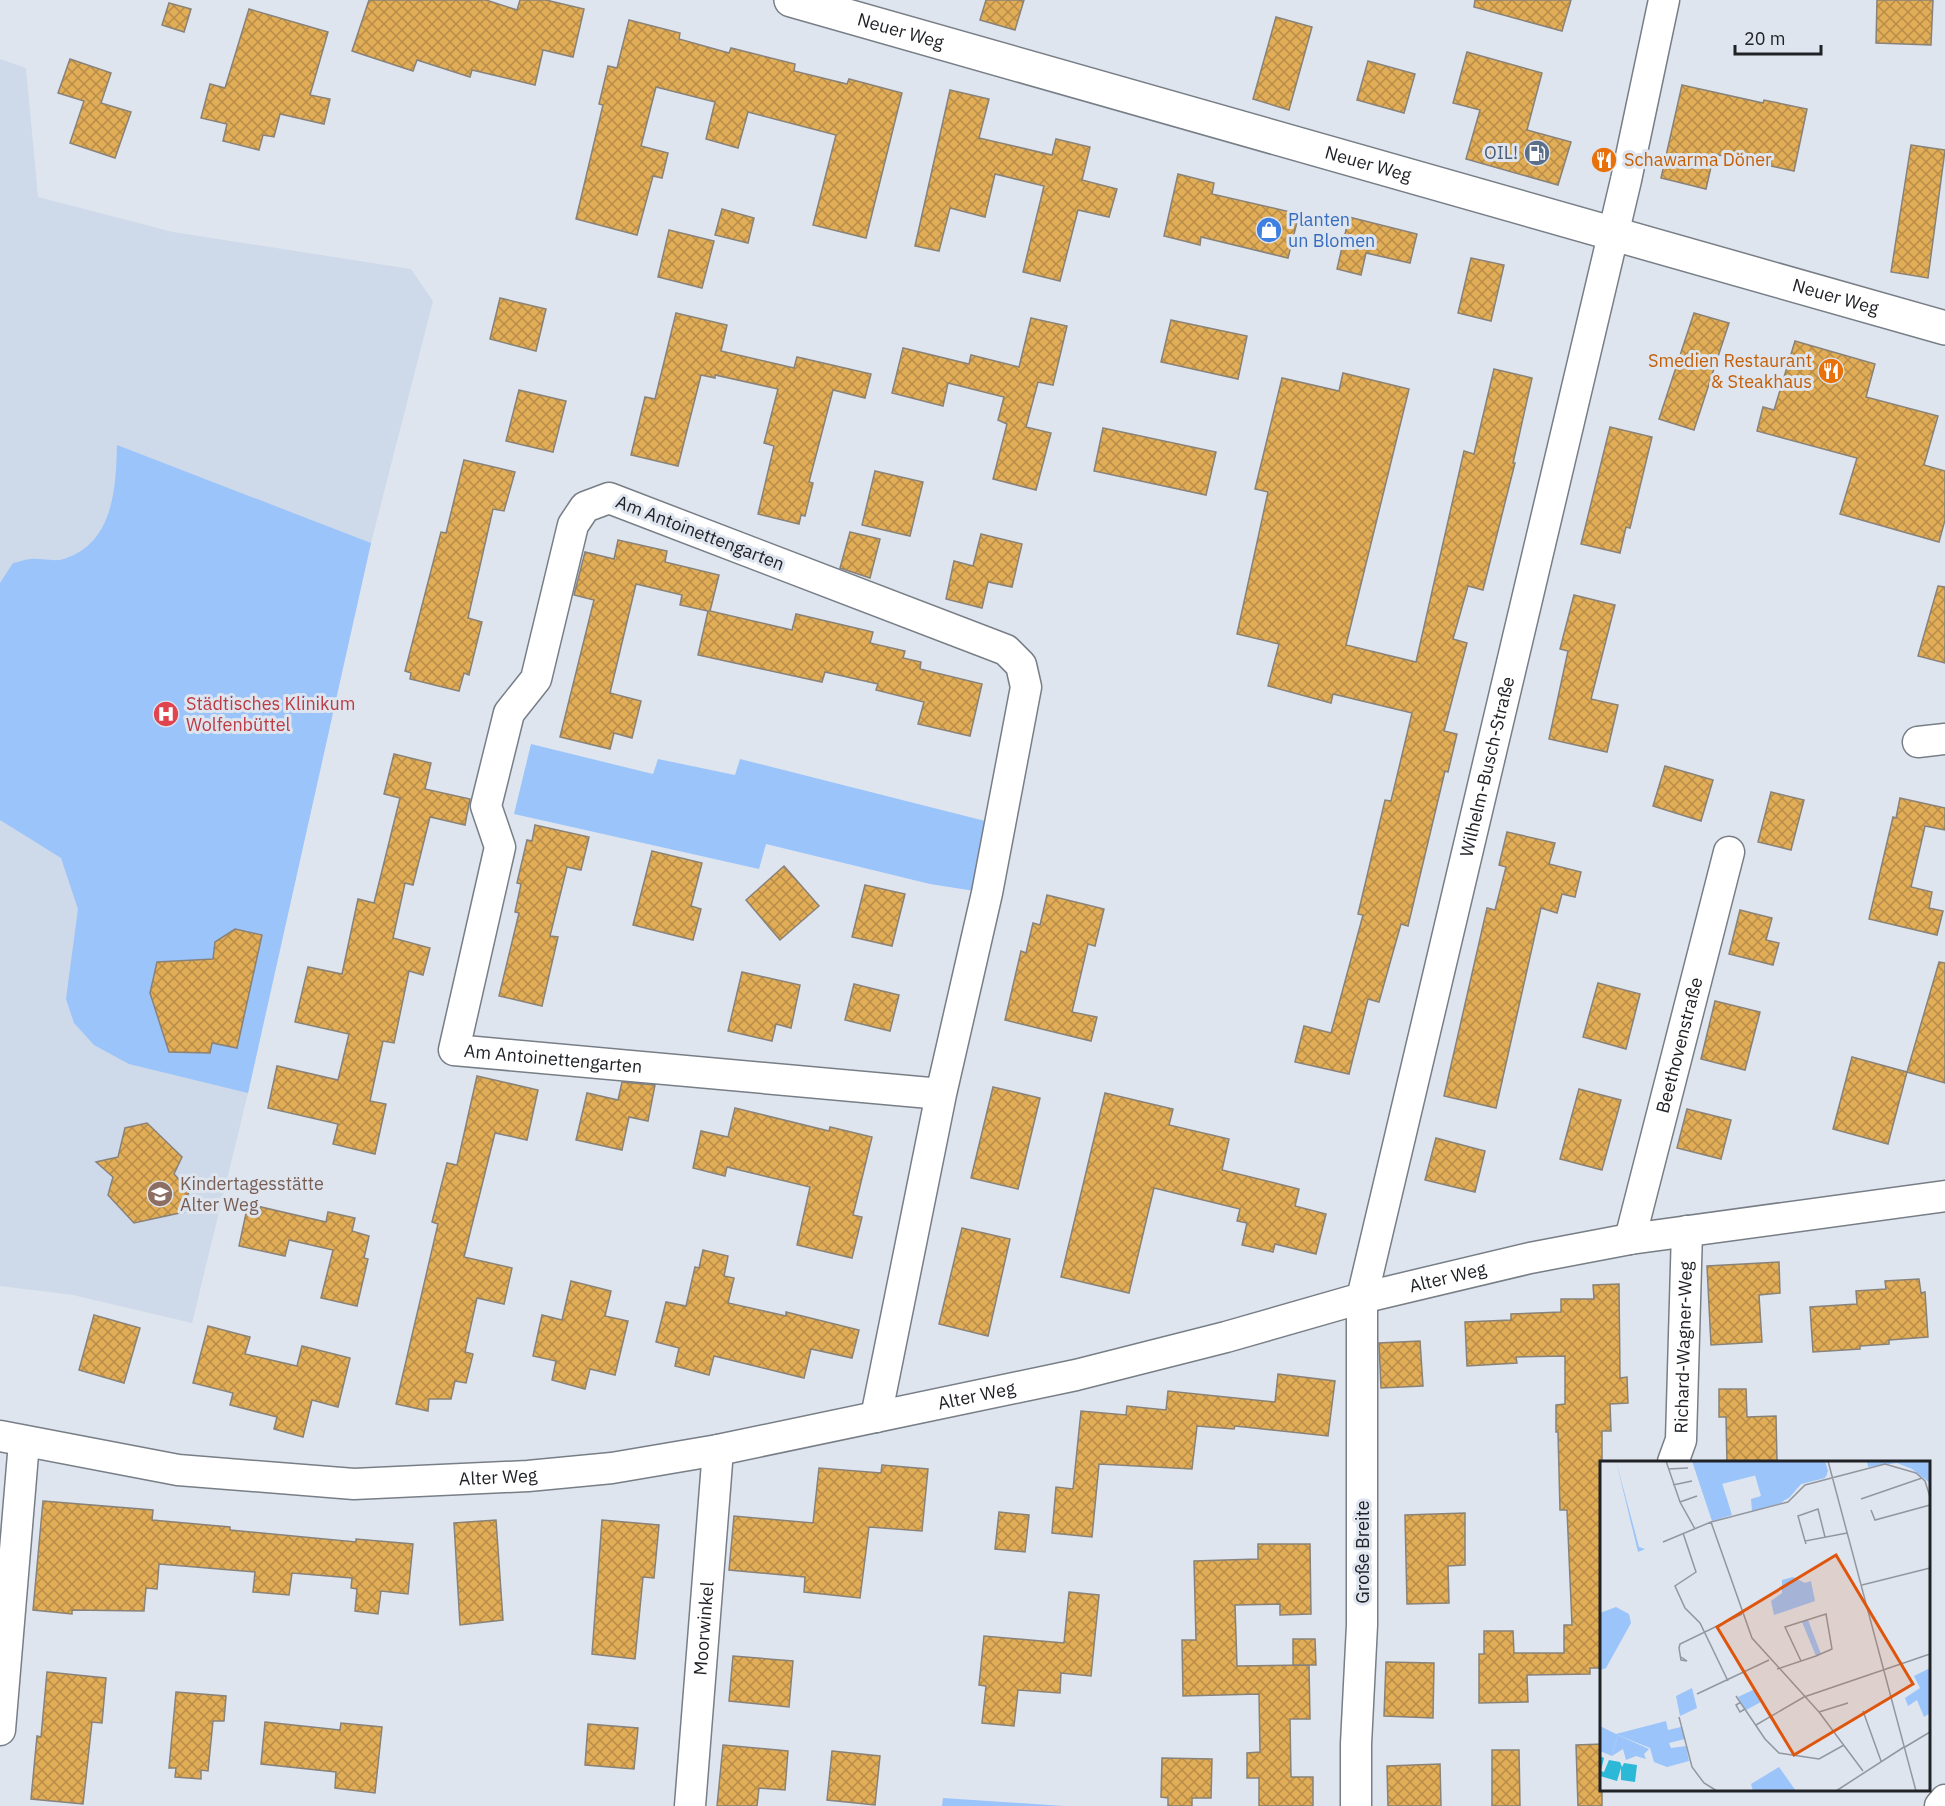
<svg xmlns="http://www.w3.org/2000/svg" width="1945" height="1806" viewBox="0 0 1945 1806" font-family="'IBM Plex Sans',sans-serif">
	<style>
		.built { fill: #ced9e9 }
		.green { fill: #9bc4fa }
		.building { fill: url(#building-cross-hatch); stroke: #888279; stroke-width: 1.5 }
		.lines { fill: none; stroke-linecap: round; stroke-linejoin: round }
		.minor-casing { stroke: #787e86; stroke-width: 33 }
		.major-casing { stroke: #787e86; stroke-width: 36 }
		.minor { stroke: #fff; stroke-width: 30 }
		.major { stroke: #fff; stroke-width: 33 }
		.labels { text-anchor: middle; stroke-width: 6; stroke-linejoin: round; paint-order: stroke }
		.street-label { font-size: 18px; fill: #202226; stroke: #dee5ef }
		.service-label { font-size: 18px; fill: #4e5e75; stroke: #dee5ef; text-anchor: end }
		.food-label { font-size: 18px; fill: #c56008; stroke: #dee5ef; text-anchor: start }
		.shop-label { font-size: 18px; fill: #366cbe; stroke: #dee5ef; text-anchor: start }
		.health-label { font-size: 18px; fill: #be3a42; stroke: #dee5ef; text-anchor: start }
		.education-label { font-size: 18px; fill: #785e54; stroke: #dee5ef; text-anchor: start }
		.inset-road { fill: none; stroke: #92979f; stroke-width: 1.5 }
		.view { fill: #de560d; fill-opacity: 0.15; stroke: #de560d; stroke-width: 3 }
		.inset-edge { fill: none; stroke: #202226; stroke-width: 3 }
	</style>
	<defs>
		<pattern id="building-cross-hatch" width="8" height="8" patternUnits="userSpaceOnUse" patternTransform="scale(1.5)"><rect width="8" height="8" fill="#e2ad57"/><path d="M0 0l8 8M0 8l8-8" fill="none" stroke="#b78c48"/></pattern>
	</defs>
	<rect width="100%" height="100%" fill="#dee5ef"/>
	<polygon class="built" points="0,59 26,68 38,197 173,232 411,269 433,301 371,543 248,1093 192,1323 73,1295 0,1286"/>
	<g class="green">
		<path d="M117 445 371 543 248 1093 129 1064 94 1045 74 1023 66 999 78 909 61 858 0 820V583L13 563C19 562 25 559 31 559 41 558 54 562 64 559 113 543 116 490 117 445Z"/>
		<polygon points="531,744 653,774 658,759 735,775 740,759 993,823 987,893 930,884 766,844 759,869 514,814"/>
		<polygon points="943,1798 1064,1806 942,1806"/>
	</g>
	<g class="building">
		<polygon points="369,0 486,0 517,10 520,0 546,0 584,9 573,57 543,50 535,85 472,70 470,77 417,60 413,71 352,51"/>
		<polygon points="986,0 1024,0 1015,30 980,20"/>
		<polygon points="1475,0 1571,0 1562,31 1474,7"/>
		<polygon points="1877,0 1933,0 1931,45 1876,43"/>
		<polygon points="169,3 191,9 184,32 162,25"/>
		<polygon points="249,9 328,32 310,95 330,99 324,124 280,114 274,137 263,135 259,150 223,141 227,124 201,118 210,84 225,88"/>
		<polygon points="1276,17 1312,27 1289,110 1253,99"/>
		<polygon points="629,20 680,33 679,39 729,53 731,48 795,64 794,71 847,84 849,79 902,93 866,238 813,225 836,135 748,112 738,148 706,139 715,102 656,87 641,146 668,153 662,178 653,176 637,235 576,219 603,105 599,104 608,66 617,68"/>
		<polygon points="1467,52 1542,73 1527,130 1571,142 1558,185 1466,159 1480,110 1453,103"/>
		<polygon points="70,59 111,73 101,103 131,112 115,158 70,143 84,101 58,93"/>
		<polygon points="1368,61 1415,74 1404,113 1357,100"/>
		<polygon points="1682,85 1763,103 1764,100 1807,109 1794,171 1714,154 1706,189 1661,178"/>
		<polygon points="950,90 989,99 979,138 1052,155 1056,139 1090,147 1082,180 1117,189 1109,217 1078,210 1060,281 1023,272 1044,186 995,174 985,217 950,208 939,251 915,246"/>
		<polygon points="1911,145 1945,150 1928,278 1891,272"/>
		<polygon points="1178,174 1214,183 1212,194 1299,214 1288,258 1201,237 1200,245 1164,236"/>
		<polygon points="722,209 754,218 748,243 715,235"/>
		<polygon points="1349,217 1417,234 1410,263 1366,253 1361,275 1337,269"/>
		<polygon points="669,230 714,241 702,288 658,277"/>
		<polygon points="1471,258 1504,265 1491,321 1458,313"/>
		<polygon points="500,298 546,309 536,351 490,339"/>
		<polygon points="676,313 727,325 721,351 794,368 797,357 871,374 865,398 833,390 809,482 813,483 805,516 801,515 799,524 758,514 774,446 764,443 778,389 715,375 715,378 701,375 678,466 631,455 645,397 655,399"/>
		<polygon points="1694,313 1729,323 1694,430 1659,419"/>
		<polygon points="1031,318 1067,326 1053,385 1038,382 1026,427 1051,433 1036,490 993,479 1007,424 998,420 1004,397 948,383 943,406 892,393 903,348 969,364 971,355 1019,367"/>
		<polygon points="1171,320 1247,336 1238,379 1161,362"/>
		<polygon points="1795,341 1875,364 1866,397 1938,416 1924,465 1945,471 1945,520 1939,542 1840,514 1857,458 1757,431 1763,407 1774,410"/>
		<polygon points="1494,369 1532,378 1513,463 1515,463 1483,590 1468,586 1453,639 1467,643 1444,731 1457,734 1448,772 1445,771 1408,926 1401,924 1379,1002 1368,999 1349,1074 1295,1062 1304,1026 1331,1033 1363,915 1358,914 1385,800 1391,801 1412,713 1333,694 1331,703 1268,686 1279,644 1237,634 1268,492 1255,489 1282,378 1339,391 1343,373 1409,389 1346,645 1416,662 1464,451 1474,454"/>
		<polygon points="519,390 566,401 553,452 506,441"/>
		<polygon points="1610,427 1652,437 1630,528 1626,527 1620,553 1581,544"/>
		<polygon points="1103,428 1216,452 1206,495 1094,471"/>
		<polygon points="464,460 515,472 504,511 493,509 468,618 482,622 469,675 464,673 459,691 410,679 411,673 405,671 441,532 446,533"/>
		<polygon points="875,471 923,482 910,536 862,525"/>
		<polygon points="850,532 880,539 870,578 840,568"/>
		<polygon points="981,534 1022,544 1012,587 988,582 982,608 946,599 954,561 973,566"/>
		<polygon points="618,540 667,551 665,562 719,575 710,611 792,630 796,614 873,632 870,643 905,651 903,658 921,662 920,669 982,684 970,736 918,724 924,702 876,690 878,684 825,672 822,682 698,655 708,611 680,605 682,595 636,584 610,693 641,701 632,738 614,733 610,749 560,737 594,600 574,595 585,552 614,559"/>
		<polygon points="1938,586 1945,587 1945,663 1918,656"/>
		<polygon points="1574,595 1615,605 1591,699 1618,705 1607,752 1549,739 1568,651 1560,649"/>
		<polygon points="394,754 431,763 425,789 470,799 465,825 430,817 413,885 405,883 393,938 430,948 423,975 409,971 394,1043 383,1041 370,1101 386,1104 375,1154 333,1144 338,1124 268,1108 277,1066 338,1080 349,1034 295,1022 308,967 342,974 358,899 374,903 400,798 384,794"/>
		<polygon points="1665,766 1713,780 1701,821 1653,806"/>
		<polygon points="1771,792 1804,800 1791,850 1758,842"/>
		<polygon points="1900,798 1945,808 1945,830 1925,826 1911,887 1932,892 1929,908 1943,911 1937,935 1869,919 1893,817 1896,818"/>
		<polygon points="535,825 589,837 581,870 567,867 550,936 558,937 542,1006 499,996 519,913 515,912 521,884 517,883 527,840 532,841"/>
		<polygon points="1507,832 1555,843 1549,864 1581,872 1575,897 1562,894 1557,913 1541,908 1496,1108 1444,1096 1487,908 1495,910 1506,867 1499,865"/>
		<polygon points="652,851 702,863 691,906 701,909 693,940 633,925"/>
		<polygon points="784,866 819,906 780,940 746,900"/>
		<polygon points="865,885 905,894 892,946 852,937"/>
		<polygon points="1047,895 1104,909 1095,946 1088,944 1072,1012 1097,1017 1091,1041 1005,1020 1021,951 1026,953 1033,923 1040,925"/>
		<polygon points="1740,910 1772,918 1766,940 1779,943 1773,965 1729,954"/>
		<polygon points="235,929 262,935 237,1048 212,1043 210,1053 169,1052 150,993 157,962 213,959 215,942"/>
		<polygon points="1939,962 1945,963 1945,1083 1907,1072 1888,1144 1833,1129 1852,1057 1907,1072"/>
		<polygon points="742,972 800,985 791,1028 776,1024 772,1041 728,1031"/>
		<polygon points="1598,983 1640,994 1626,1049 1583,1037"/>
		<polygon points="854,984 899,995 890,1031 845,1020"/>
		<polygon points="1715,1001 1760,1012 1745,1070 1701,1059"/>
		<polygon points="477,1076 538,1090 527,1140 495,1133 464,1257 512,1268 504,1304 477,1298 465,1352 473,1354 466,1383 455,1381 451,1399 429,1399 428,1411 396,1404 438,1224 432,1222 447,1163 457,1165"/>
		<polygon points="622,1082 655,1085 648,1121 629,1117 622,1150 576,1140 587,1093 618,1100"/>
		<polygon points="993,1087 1040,1098 1018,1189 971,1178"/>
		<polygon points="1579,1089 1621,1100 1602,1170 1560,1159"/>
		<polygon points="1105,1093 1173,1109 1169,1125 1229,1139 1222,1170 1299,1189 1295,1206 1326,1214 1316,1254 1275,1244 1273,1252 1242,1245 1247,1223 1237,1221 1240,1209 1154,1188 1129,1293 1061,1277"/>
		<polygon points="735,1108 829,1131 830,1127 872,1137 853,1215 862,1217 852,1258 797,1245 810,1187 727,1167 725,1176 693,1168 701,1131 728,1137"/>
		<polygon points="1687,1109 1731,1120 1721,1159 1677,1148"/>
		<polygon points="147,1123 182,1157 174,1174 189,1190 184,1212 134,1223 108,1195 113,1177 96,1162 118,1157 125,1128"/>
		<polygon points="1436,1138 1485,1151 1475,1192 1425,1180"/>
		<polygon points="248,1204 326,1222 328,1212 355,1218 352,1231 369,1236 364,1258 368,1259 357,1306 321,1298 333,1250 289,1240 285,1256 239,1246"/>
		<polygon points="962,1228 1010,1239 988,1336 939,1324"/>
		<polygon points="703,1250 728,1256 724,1276 734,1278 728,1303 786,1316 786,1312 859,1330 852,1358 811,1349 804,1378 714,1356 709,1375 675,1366 679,1348 656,1342 666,1302 686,1306 695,1267 699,1268"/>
		<polygon points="1779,1262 1780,1293 1759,1295 1762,1342 1711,1345 1707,1266"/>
		<polygon points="1919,1279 1921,1293 1925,1292 1928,1337 1889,1340 1889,1344 1860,1346 1860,1349 1813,1352 1810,1307 1857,1304 1856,1291 1886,1289 1885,1281"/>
		<polygon points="571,1281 611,1291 605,1316 628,1321 615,1375 590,1369 585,1389 552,1380 556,1361 533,1356 542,1315 562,1320"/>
		<polygon points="1619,1284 1620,1378 1627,1377 1628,1403 1610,1404 1611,1431 1602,1431 1602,1668 1590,1668 1590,1674 1527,1675 1528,1702 1479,1703 1479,1654 1484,1654 1484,1631 1513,1631 1514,1653 1564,1653 1564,1625 1572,1625 1567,1510 1560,1510 1558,1432 1556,1432 1556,1405 1565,1404 1565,1356 1516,1357 1517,1363 1467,1366 1465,1322 1511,1320 1511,1314 1561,1312 1561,1299 1594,1299 1593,1285"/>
		<polygon points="94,1315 140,1328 124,1383 79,1370"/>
		<polygon points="208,1326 250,1337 245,1354 297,1366 302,1346 350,1358 338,1407 312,1400 303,1437 274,1429 277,1417 230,1405 233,1393 193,1383"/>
		<polygon points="1420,1341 1423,1386 1381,1388 1379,1343"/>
		<polygon points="1278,1374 1335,1381 1328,1436 1235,1426 1234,1429 1197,1426 1192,1469 1099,1464 1092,1537 1052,1533 1056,1487 1073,1489 1081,1411 1126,1415 1127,1406 1166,1410 1168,1391 1275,1402"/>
		<polygon points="1719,1389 1746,1389 1747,1417 1776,1416 1777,1462 1727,1462 1726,1417 1719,1417"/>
		<polygon points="882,1465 928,1469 922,1531 869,1527 860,1598 804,1592 805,1577 729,1570 734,1516 813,1523 819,1468 881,1473"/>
		<polygon points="43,1501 153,1510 152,1520 230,1527 230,1530 356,1542 356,1539 413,1544 408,1594 381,1591 378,1614 355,1611 357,1589 351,1588 352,1578 292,1573 289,1595 253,1592 255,1572 159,1564 157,1589 146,1588 144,1611 72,1610 72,1614 33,1610"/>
		<polygon points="999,1512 1029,1515 1025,1552 995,1549"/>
		<polygon points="1465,1513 1465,1565 1448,1566 1449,1603 1407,1604 1405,1515"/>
		<polygon points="496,1520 503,1620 460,1625 454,1523"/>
		<polygon points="602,1520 659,1525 654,1578 643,1577 635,1659 592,1654"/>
		<polygon points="1258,1544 1310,1544 1311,1614 1280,1615 1280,1604 1235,1605 1237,1666 1309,1665 1310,1719 1290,1719 1291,1777 1313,1777 1313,1806 1259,1806 1259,1778 1247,1778 1247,1753 1260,1752 1259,1694 1183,1696 1182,1640 1196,1640 1194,1561 1258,1559"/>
		<polygon points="1069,1592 1099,1595 1091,1676 1061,1673 1060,1693 1018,1690 1014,1726 982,1723 986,1686 979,1685 984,1636 1064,1643"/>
		<polygon points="1293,1639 1315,1639 1316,1665 1293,1665"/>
		<polygon points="733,1656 793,1661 789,1707 729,1701"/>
		<polygon points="1386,1662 1434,1663 1433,1718 1384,1716"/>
		<polygon points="47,1672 106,1678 102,1723 92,1722 83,1804 31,1799 37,1736 41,1737"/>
		<polygon points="176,1692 226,1696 224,1721 213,1721 208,1771 201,1770 201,1779 175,1777 176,1768 169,1768"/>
		<polygon points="265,1722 340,1730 341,1723 382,1727 375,1793 335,1788 336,1772 261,1764"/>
		<polygon points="588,1724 638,1728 634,1769 585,1765"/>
		<polygon points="1602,1744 1602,1806 1578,1806 1576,1745"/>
		<polygon points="723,1745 788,1751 785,1790 759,1788 757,1806 717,1806"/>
		<polygon points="1492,1750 1519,1750 1520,1806 1492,1806"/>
		<polygon points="832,1751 880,1756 875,1805 827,1800"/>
		<polygon points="1162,1758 1212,1759 1211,1798 1192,1798 1192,1806 1168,1806 1168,1798 1161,1797"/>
		<polygon points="1440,1764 1441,1806 1388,1806 1387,1766"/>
	</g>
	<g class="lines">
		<g class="minor-casing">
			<g id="minor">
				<polyline points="1918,742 1945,739"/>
				<path id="s1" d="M1630 1239 1729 852"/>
				<path id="s2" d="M876 1417 941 1094 987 893 1026 687 1021 665 1006 650 609 498 585 507 573 525 536 679 509 713 486 806 500 847 454 1050 941 1094"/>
				<path id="s3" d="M0 1436 178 1470 354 1484 528 1476 612 1468 718 1450 1076 1375 1226 1337 1362 1298 1530 1258 1630 1239 1945 1196"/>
				<path id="s4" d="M1673 1462 1681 1440 1687 1231"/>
				<polyline points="0,1730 24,1442"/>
				<path id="s5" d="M690 1806 718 1450"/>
				<path id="s6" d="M1356 1806V1744L1362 1625V1298L1626 180 1664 0"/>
				<polyline points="1940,1806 1945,1800"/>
			</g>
		</g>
		<g class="major-casing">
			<g id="major">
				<path id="s7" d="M791 0 1945 328"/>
			</g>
		</g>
		<use href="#minor" class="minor"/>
		<use href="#major" class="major"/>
	</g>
	<defs>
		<g id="fuel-disc" transform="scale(1.35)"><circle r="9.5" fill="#5c6f8a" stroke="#dee5ef"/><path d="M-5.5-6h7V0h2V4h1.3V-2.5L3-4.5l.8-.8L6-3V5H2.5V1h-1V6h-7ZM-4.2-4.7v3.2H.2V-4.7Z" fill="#fff"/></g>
		<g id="restaurant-disc" transform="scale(1.35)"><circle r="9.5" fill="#e8710a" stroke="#dee5ef"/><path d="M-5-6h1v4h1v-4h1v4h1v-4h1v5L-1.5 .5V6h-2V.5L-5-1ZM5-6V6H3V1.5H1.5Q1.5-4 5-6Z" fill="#fff"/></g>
		<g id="shop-disc" transform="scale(1.35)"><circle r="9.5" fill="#3f7fe0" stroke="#dee5ef"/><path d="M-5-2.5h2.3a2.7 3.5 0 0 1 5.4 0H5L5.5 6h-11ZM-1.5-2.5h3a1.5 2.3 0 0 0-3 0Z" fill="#fff"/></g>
		<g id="hospital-disc" transform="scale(1.35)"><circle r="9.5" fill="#e0444e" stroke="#dee5ef"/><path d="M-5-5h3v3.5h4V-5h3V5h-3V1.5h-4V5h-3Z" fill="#fff"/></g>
		<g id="school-disc" transform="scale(1.35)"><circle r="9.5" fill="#8d6e63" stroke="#dee5ef"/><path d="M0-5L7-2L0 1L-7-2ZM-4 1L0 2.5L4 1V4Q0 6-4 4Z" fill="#fff"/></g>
	</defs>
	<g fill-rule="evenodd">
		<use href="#fuel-disc" x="1537" y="153"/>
		<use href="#restaurant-disc" x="1604" y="160"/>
		<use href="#shop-disc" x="1269" y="230"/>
		<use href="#restaurant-disc" x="1831" y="371"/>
		<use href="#hospital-disc" x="166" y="714"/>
		<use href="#school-disc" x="160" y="1194"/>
	</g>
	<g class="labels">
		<g class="street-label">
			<text dy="6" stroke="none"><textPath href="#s7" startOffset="114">Neuer Weg</textPath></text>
			<text dy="6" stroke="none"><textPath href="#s7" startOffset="600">Neuer Weg</textPath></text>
			<text dy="6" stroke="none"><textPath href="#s7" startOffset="1086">Neuer Weg</textPath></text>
			<text transform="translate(700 533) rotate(21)" y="6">Am Antoinettengarten</text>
			<text dy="6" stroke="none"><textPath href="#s6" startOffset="1054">Wilhelm-Busch-Straße</textPath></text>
			<text dy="6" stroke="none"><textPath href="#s1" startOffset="200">Beethovenstraße</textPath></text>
			<text dy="6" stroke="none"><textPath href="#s2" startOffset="1910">Am Antoinettengarten</textPath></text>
			<text dy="6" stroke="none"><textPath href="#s3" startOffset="1474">Alter Weg</textPath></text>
			<text dy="6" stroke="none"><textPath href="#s4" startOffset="116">Richard-Wagner-Weg</textPath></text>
			<text dy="6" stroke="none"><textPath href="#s3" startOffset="988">Alter Weg</textPath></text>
			<text dy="6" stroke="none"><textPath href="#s3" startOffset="502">Alter Weg</textPath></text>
			<text transform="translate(1363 1552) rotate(-90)" y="6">Große Breite</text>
			<text dy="6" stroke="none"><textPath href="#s5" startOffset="178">Moorwinkel</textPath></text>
		</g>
		<g class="service-label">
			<text x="1518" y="159">OIL!</text>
		</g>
		<g class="food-label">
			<text x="1624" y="166">Schawarma Döner</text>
			<text x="1812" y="367" text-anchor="end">Smedien Restaurant<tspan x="1812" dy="21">&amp; Steakhaus</tspan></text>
		</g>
		<g class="shop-label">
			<text x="1288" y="226">Planten<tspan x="1288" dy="21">un Blomen</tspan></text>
		</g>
		<g class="health-label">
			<text x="186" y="710">Städtisches Klinikum<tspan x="186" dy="21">Wolfenbüttel</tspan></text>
		</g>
		<g class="education-label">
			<text x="180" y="1190">Kindertagesstätte<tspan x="180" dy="21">Alter Weg</tspan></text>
		</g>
	</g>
	<g transform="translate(1600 1461)">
		<rect width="330" height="330" fill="#dee5ef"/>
		<path d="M16 0 39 86 45 88 38 91ZM193 116 205 122 211 120 215 140 174 154 171 140 182 132V119ZM16 146 29 153 31 162 6 207 0 209V152ZM208 159 221 193 216 195 202 161ZM330 207V252L324 256 317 239 308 245 305 237 320 227 314 215ZM155 228 161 241 146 249 138 236ZM66 260 68 269 81 266 85 278 69 282 71 287 86 285 89 300 67 306 54 301 50 287 18 274 12 295 0 290V265L16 273ZM179 306 196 330H153L151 323Z" fill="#9bc4fa"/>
		<path d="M92 0H225L228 10 225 17 201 23 181 42 152 50 151 38 161 35 155 14 122 22 132 54 112 60ZM267 0H330V22L312 8 297 2 268 6ZM18 274 49 288 44 293 46 298 36 295 26 299 23 288 12 295Z" fill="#9bc4fa"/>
		<path d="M93 0H224L227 14 201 23 189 37 174 44 165 12 102 28Z" fill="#9bc4fa"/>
		<path d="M92 227 97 247 80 255 76 235Z" fill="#9bc4fa"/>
		<path d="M0 295 4 297 1 310 4 311 9 299 20 301 22 306 24 302 37 304 35 321 21 319V307L17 320 0 315Z" fill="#2cb9d8"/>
		<path class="inset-road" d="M66 0 80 41 95 68M228 0 316 330M68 8 88 7M73 24 92 20M261 38 322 17M80 41 97 35M271 49 275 59 330 44M111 61 152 177 219 251 263 310M83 72 96 111 75 125 85 147 100 162 128 220M205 80 198 55 218 48 225 76M63 81 111 61 188 41 205 24 285 3 316 12 325 20 330 36M206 83 205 80 247 72M262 124 330 107M81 196 87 200 81 199 79 187 80 183 142 153M177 208 216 195 232 188 226 153 185 166 201 200M97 233 169 199M136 235 165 278 179 292 219 298 244 284M141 241 136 244 140 251 145 248M263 250 281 300M219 251 248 242M79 256 92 306 104 322 117 330M156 264 204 236 330 193M305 286 330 271M236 330 304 286"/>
		<path class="view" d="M236 94 313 223 194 294 117 166Z"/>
		<rect width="330" height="330" class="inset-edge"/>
	</g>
	<path d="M1735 45v9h86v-9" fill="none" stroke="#202226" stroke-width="3"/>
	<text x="1744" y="45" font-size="18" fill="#202226" stroke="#dee5ef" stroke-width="4.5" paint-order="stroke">20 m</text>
</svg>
